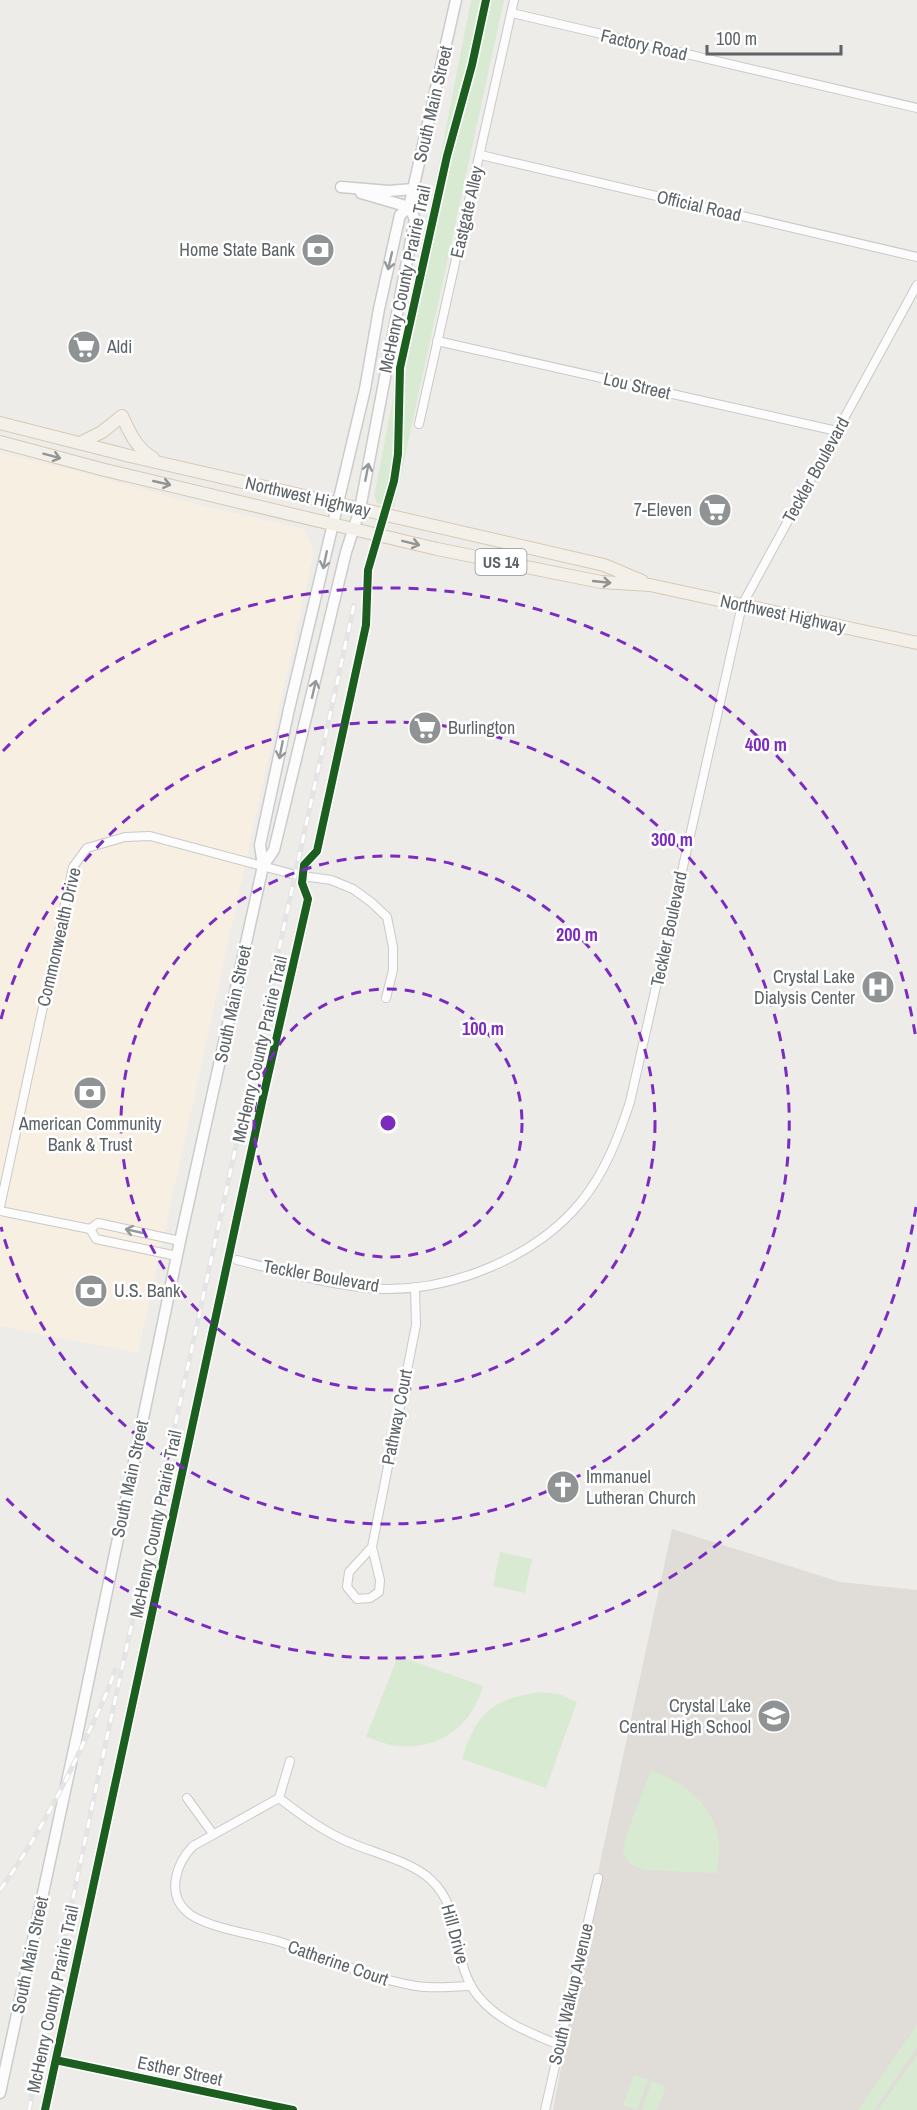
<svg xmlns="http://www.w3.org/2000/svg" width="917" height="2110" viewBox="0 0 917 2110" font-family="'Archivo Narrow',sans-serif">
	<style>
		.commercial { fill: #f7efe1 }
		.education { fill: #e0dcd7 }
		.green { fill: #d8ebd2 }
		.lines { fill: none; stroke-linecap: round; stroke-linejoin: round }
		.street-casing { stroke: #c9c9c9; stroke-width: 10 }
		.secondary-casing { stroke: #cacbcb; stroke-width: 13 }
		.primary-casing { stroke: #d8c9b4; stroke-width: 14 }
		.street { stroke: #fcfcfc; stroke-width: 8 }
		.secondary { stroke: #fcfcfc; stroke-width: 10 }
		.primary { stroke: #f3f0e9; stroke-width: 12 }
		.rail-casing { stroke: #e3e4e3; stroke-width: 5 }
		.rail { stroke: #fff; stroke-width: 3; stroke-dasharray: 9; stroke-linecap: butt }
		.cycleway-casing { stroke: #fff; stroke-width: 11 }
		.cycleway { stroke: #1b5e20; stroke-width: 8 }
		.oneway { stroke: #95999b }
		.oneway2 { stroke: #929494 }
		.ring { fill: none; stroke: #7b2cbf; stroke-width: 3; stroke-dasharray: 10 8 }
		.labels { text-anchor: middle; stroke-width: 5; stroke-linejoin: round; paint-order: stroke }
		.shield { fill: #fff; stroke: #8e9295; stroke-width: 1.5 }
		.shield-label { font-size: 16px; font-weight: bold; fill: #5d6367 }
		.street-label { font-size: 18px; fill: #5d6367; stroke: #fff }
		.poi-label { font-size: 18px; fill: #5d6367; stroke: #fff; text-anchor: end }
		.centre { fill: #7b2cbf; stroke: #fff; stroke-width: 3 }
		.ring-label { font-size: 18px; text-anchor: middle; font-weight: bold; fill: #7b2cbf; stroke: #fff; stroke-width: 5; stroke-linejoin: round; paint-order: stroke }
	</style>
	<rect width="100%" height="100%" fill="#eeece8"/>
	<polygon class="commercial" points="0,453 72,470 207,507 304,529 314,551 138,1353 0,1326"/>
	<polygon class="education" points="672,1529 840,1582 917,1590 917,2110 553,2110 600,1863"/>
	<g class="green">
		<polygon points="471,0 504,0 394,507 378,504 374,496"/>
		<polygon points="500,1552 532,1559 525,1593 493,1586"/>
		<path d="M398 1656 483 1686C472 1726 440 1750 397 1746 387 1745 376 1740 366 1737Z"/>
		<path d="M540 1692 559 1694 577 1702 546 1788 462 1759C476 1713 492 1699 540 1692Z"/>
		<path d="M651 1770C681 1781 711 1802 718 1836 721 1848 718 1861 717 1873L644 1870 630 1864 623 1854 626 1836Z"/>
		<polygon points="917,2025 917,2047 874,2110 858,2110"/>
		<polygon points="917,2055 917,2110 878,2110"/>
		<polygon points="634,2075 648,2080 637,2110 623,2105"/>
		<polygon points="652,2081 666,2087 657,2110 642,2110"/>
	</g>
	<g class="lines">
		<g class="street-casing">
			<g id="street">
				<polyline points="512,13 917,108"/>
				<polyline points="481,155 917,257"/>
				<polyline points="437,341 837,431"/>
				<polyline points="419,424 514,0"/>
				<polyline points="0,1207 73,867 87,848 125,837 150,836 296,875 331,880 353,889 371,902 387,917 393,947 393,970 386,998"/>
				<polyline points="0,1211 90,1229 96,1239 177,1256"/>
				<polyline points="90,1229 98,1223 180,1241"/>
				<path d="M237 1260C282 1271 339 1288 385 1289 454 1290 535 1257 580 1203 605 1173 618 1138 630 1102L742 605 917 285"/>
				<polyline points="372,1547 380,1580 379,1592 370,1598 357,1599 347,1587 349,1572 372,1547 416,1325 415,1287"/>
				<path d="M290 1761 279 1798 193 1846C177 1862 166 1893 186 1911 202 1927 253 1934 277 1941 323 1956 368 1978 416 1986 434 1989 454 1986 471 1986"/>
				<polyline points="187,1798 213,1834"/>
				<path d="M279 1798C300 1814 320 1829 344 1840 369 1852 412 1861 431 1880 465 1911 450 1962 478 1996 499 2022 531 2033 559 2045"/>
				<polyline points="60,2061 293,2110"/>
				<polyline points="545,2110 598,1878"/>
			</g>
		</g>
		<g class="secondary-casing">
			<g id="secondary">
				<polyline points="341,187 389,191 413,189"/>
				<polyline points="361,193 409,207"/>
				<polyline points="263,866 274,850 346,552 360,509 415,219 409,207"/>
				<polyline points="0,2093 76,1740 180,1241 263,866 260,845 289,709 365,389 379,309 400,215 409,207 456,0"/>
			</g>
		</g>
		<g class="primary-casing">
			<g id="primary">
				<polyline points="0,423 130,456 604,565 642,581"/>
				<polyline points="0,442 105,470 437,549 601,582 650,585 917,643"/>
				<path d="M80 443 102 432 122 416C130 433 136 448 153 458"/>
			</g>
		</g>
		<use href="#street" class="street"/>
		<use href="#secondary" class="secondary"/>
		<use href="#primary" class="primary"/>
		<g class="rail-casing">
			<g id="rail">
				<path d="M0 1890C33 1844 60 1794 84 1742 95 1719 107 1695 115 1670"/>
				<polyline points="29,2110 97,1783 354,605"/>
			</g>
		</g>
		<use href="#rail" class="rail"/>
		<g class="cycleway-casing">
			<g id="cycleway">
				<polyline points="60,2061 293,2110"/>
				<polyline points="45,2110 262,1102 308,899 302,883 304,865 317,851 366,625 368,570 394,481 398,454 400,368 447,156 472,65 486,0"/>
			</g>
		</g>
		<use href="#cycleway" class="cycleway"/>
	</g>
	<defs><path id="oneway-shaft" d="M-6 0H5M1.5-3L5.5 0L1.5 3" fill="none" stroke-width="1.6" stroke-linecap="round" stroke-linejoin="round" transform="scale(1.5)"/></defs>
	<g class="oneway">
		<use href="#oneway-shaft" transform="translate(390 261) rotate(103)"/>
		<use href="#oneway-shaft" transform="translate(367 472) rotate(-79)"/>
		<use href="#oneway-shaft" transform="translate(325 560) rotate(102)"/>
		<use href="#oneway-shaft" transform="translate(314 689) rotate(-77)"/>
		<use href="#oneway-shaft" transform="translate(281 750) rotate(101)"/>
		<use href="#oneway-shaft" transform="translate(134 1231) rotate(-167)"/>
	</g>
	<g class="oneway2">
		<use href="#oneway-shaft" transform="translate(52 456) rotate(15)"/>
		<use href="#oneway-shaft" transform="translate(162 483) rotate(13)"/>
		<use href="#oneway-shaft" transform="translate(411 543) rotate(14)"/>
		<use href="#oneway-shaft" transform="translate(602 582) rotate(6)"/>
	</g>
	<g class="ring">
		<circle cx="388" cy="1123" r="134"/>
		<circle cx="388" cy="1123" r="267"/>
		<path d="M1 1019A401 401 0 1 1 1 1227"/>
		<path d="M916 1207A535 535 0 0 1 3 1495M3 751A535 535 0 0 1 916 1039"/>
	</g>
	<defs>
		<g id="bank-disc" transform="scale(1.725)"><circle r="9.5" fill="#909394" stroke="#fff"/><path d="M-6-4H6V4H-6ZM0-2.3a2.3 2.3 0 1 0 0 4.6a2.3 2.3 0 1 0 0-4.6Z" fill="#fff"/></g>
		<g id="supermarket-disc" transform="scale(1.725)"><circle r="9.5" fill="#909394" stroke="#fff"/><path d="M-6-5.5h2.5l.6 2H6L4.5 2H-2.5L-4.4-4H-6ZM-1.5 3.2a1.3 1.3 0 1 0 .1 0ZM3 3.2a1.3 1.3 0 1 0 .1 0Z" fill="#fff"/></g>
		<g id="hospital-disc" transform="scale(1.725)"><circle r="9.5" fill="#909394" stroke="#fff"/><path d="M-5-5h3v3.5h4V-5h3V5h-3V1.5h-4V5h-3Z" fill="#fff"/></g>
		<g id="church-disc" transform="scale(1.725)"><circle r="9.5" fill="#909394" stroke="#fff"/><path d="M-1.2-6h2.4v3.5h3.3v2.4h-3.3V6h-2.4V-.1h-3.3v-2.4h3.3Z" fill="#fff"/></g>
		<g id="school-disc" transform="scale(1.725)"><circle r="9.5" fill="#909394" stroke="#fff"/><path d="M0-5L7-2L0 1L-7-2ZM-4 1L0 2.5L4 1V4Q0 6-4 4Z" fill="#fff"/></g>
	</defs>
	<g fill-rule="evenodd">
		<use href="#bank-disc" x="318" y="250"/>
		<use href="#supermarket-disc" x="84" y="347"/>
		<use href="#supermarket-disc" x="715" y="510"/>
		<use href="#supermarket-disc" x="425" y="728"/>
		<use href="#hospital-disc" x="878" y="987"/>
		<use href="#bank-disc" x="90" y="1093"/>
		<use href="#bank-disc" x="91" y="1291"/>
		<use href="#church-disc" x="563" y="1487"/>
		<use href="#school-disc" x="774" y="1716"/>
	</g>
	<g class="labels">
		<rect class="shield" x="475.5" y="549" width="51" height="26" rx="4.5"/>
		<g class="shield-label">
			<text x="501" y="568">US 14</text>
		</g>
		<g class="street-label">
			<text transform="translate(644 45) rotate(13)" y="6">Factory Road</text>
			<text transform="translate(433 104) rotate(-77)" y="6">South Main Street</text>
			<text transform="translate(699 206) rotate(13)" y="6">Official Road</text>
			<text transform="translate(467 212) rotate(-77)" y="6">Eastgate Alley</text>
			<text transform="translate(405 279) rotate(-78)" y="6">McHenry County Prairie Trail</text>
			<text transform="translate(637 386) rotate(13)" y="6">Lou Street</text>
			<text transform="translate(816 470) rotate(-61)" y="6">Teckler Boulevard</text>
			<text transform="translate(308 497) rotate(13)" y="6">Northwest Highway</text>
			<text transform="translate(783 614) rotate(12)" y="6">Northwest Highway</text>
			<text transform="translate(669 929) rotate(-78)" y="6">Teckler Boulevard</text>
			<text transform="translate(59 937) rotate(-77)" y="6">Commonwealth Drive</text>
			<text transform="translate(233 1004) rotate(-78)" y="6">South Main Street</text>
			<text transform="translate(260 1049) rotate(-77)" y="6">McHenry County Prairie Trail</text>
			<text transform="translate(321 1276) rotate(10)" y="6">Teckler Boulevard</text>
			<text transform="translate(397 1417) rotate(-79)" y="6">Pathway Court</text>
			<text transform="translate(130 1479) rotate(-78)" y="6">South Main Street</text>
			<text transform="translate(156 1524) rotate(-78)" y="6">McHenry County Prairie Trail</text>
			<text transform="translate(455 1934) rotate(75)" y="6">Hill Drive</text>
			<text transform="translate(30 1955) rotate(-78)" y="6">South Main Street</text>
			<text transform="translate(338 1963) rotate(19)" y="6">Catherine Court</text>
			<text transform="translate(571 1994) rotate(-77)" y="6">South Walkup Avenue</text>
			<text transform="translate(53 1999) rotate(-78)" y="6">McHenry County Prairie Trail</text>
			<text transform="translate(180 2071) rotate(12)" y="6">Esther Street</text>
		</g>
		<g class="poi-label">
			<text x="295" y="256">Home State Bank</text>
			<text x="107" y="353" text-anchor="start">Aldi</text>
			<text x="692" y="516">7-Eleven</text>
			<text x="448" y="734" text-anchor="start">Burlington</text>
			<text x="855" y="983">Crystal Lake<tspan x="855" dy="21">Dialysis Center</tspan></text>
			<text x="90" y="1130" text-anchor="middle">American Community<tspan x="90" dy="21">Bank &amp; Trust</tspan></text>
			<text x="114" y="1297" text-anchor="start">U.S. Bank</text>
			<text x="586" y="1483" text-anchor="start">Immanuel<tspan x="586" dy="21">Lutheran Church</tspan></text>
			<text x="751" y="1712">Crystal Lake<tspan x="751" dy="21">Central High School</tspan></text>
		</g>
	</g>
	<circle cx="388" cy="1123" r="9" class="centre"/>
	<g class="ring-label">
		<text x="766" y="751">400 m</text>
		<text x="672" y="846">300 m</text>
		<text x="577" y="941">200 m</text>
		<text x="483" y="1035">100 m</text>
	</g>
	<path d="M707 45v9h134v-9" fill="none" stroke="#5d6367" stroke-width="3"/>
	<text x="716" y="45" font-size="18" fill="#5d6367" stroke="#ffffff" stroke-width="4.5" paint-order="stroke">100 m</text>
</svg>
